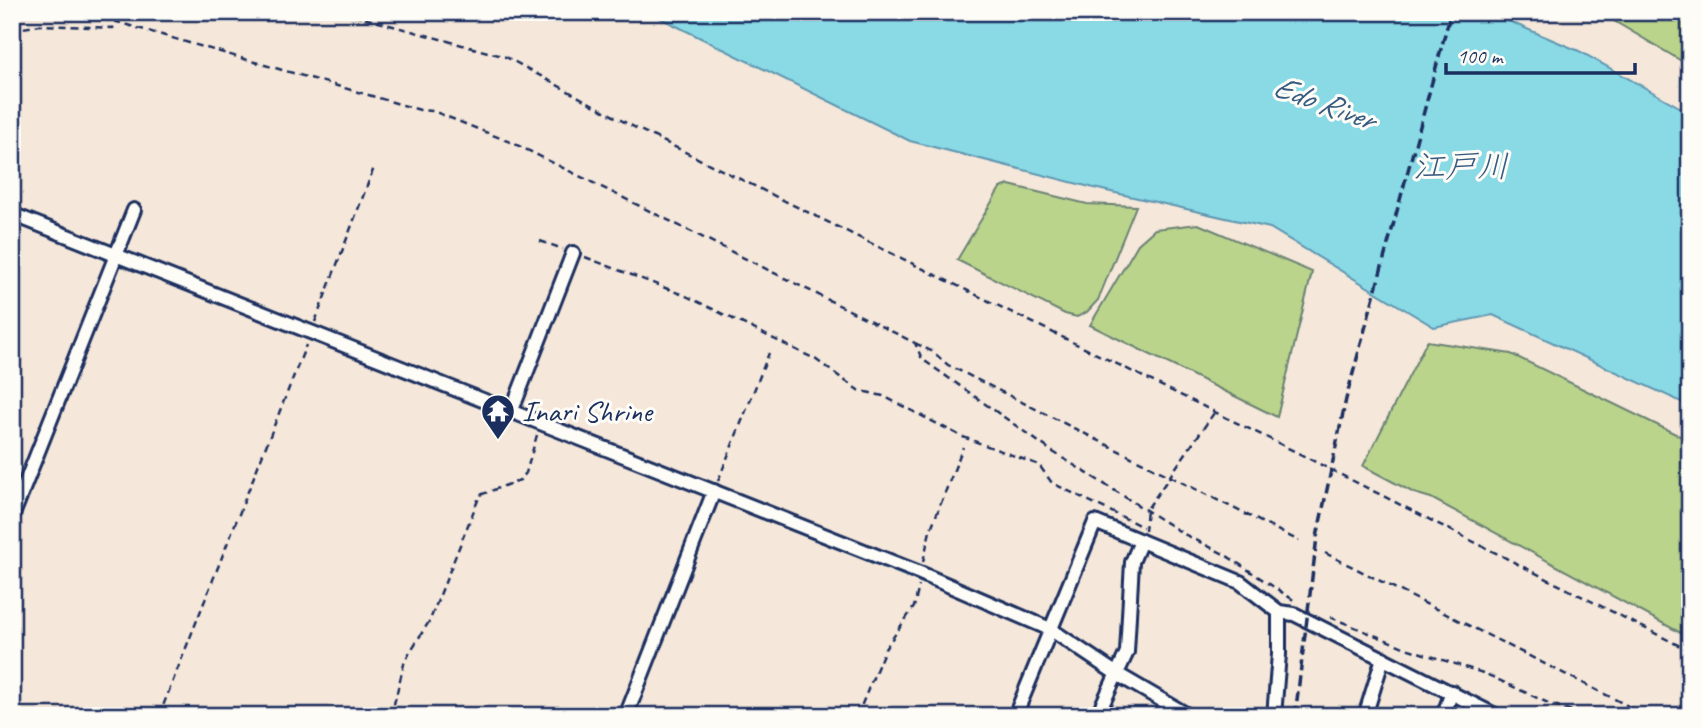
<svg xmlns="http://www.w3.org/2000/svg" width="1702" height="728" viewBox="0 0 1702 728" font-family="Caveat,'Klee One',sans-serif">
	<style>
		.green { fill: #bbd48b; stroke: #6b8274; stroke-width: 2 }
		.water { fill: #8adae6; stroke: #5e96b0; stroke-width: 2 }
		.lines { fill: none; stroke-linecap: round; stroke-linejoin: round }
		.stream { stroke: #5e96b0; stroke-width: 3.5 }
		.minor-casing { stroke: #1b2f5e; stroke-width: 18 }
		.path { stroke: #1b2f5e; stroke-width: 2.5; stroke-dasharray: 7 5; stroke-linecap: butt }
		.minor { stroke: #fdfcf7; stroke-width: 12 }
		.rail { stroke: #1b2f5e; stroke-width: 3.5; stroke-dasharray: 10 5; stroke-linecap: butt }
		.labels { text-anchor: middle; stroke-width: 6; stroke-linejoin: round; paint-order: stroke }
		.poi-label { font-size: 30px; fill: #1b2f5e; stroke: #fdfcf7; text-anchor: start }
		.water-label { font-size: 32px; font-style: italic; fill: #375a80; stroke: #fdfcf7 }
	</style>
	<rect width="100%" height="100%" fill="#f5e7d9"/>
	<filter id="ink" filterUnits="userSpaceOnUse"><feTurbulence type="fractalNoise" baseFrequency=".0143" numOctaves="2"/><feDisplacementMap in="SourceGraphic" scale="14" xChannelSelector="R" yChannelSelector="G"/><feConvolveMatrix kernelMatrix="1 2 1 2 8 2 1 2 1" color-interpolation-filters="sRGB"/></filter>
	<g filter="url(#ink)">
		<g class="green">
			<polygon points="1599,12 1690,12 1690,66"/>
			<polygon points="1009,185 1087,204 1136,206 1098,300 1087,312 1077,317 1065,314 957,260 1000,188"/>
			<polygon points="1198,224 1312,272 1277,417 1090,325 1138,244 1155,229"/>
			<polygon points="1427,341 1511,354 1690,441 1690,638 1431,498 1414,493 1363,466"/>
		</g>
		<polygon class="water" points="648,12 1487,12 1579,51 1690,113 1690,406 1493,315 1434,327 1270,228 1098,189 910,141"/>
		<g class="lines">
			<polyline class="stream" points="735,507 969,601"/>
			<g class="minor-casing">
				<g id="minor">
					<polyline points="12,214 920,573 1050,629 1117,674 1189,716"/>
					<polyline points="512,410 573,253"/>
					<polyline points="12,517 134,210"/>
					<polyline points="626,716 714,491"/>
					<polyline points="1015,716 1095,522 1240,582 1279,612 1294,614 1497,716"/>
					<polyline points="1097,716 1127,652 1132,562 1141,541"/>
					<polyline points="1274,716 1279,654 1279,612"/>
					<polyline points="1365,716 1383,658"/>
					<polyline points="1443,716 1452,692"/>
				</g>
			</g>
			<g class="path">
				<polyline points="67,12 117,22 420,110 433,111 515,144 915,343 922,359 1053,452 1184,534 1224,554 1295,601"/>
				<polyline points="342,12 506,57 630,125 1282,445 1690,651"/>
				<polyline points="12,30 40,25 113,28 117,22 115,16 108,12"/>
				<polyline points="540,241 563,249"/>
				<polyline points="585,257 686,296 815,359 858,390 883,396 963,437 1039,465 1052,483 1143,527"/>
				<polyline points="315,322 375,165"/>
				<polyline points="915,343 933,352 948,365 1299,541"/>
				<polyline points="718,481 769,353"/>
				<polyline points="1145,531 1147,509 1214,413"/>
				<polyline points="1325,553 1648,716"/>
				<polyline points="923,562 930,531 963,447"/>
				<polyline points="1330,617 1406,648 1486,674 1548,703 1587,716"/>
				<polyline points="159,716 306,345"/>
				<polyline points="391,716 405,660 430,620 480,495 520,480 526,473 537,435"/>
				<polyline points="857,716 885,649 914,607 919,586"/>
			</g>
			<use href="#minor" class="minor"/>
			<polyline class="rail" points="1295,716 1317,537 1346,399 1451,12"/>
		</g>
	</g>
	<defs>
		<g id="temple-pin" transform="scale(1.75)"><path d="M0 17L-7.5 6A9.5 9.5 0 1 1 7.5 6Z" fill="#1b2f5e" stroke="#fdfcf7"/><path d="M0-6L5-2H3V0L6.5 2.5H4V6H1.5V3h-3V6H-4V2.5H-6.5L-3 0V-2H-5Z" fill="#fff"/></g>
	</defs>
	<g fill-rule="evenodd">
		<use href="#temple-pin" x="498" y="411"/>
	</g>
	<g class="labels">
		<g class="poi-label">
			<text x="522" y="421">Inari Shrine</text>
		</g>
		<g class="water-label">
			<text transform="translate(1324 102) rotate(20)" y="11">Edo River</text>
			<text x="1461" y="177">江戸川</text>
		</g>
	</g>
	<rect width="1702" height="728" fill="none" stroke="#fdfcf7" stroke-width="42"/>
	<rect x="21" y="21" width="1660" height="686" fill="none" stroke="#1b2f5e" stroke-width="2.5" filter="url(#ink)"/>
	<path d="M1446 63v10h189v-10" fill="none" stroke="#1b2f5e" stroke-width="3.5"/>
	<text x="1457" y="63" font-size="21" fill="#1b2f5e" stroke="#fdfcf7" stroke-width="5" paint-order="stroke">100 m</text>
</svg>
